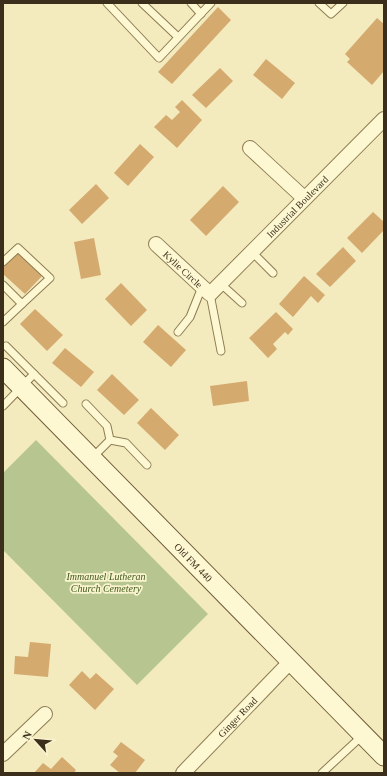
<svg xmlns="http://www.w3.org/2000/svg" width="387" height="776" viewBox="0 0 387 776" font-family="'Times New Roman',serif">
	<style>
		.cemetery { fill: #b7c691 }
		.building { fill: #d5aa6f }
		.lines { fill: none; stroke-linecap: round; stroke-linejoin: round }
		.lane-casing { stroke: #8d7c54; stroke-width: 9 }
		.street-casing { stroke: #8d7c54; stroke-width: 16 }
		.secondary-casing { stroke: #6f5c38; stroke-width: 21 }
		.lane { stroke: #fdf7d2; stroke-width: 7 }
		.street { stroke: #fdf7d2; stroke-width: 14 }
		.secondary { stroke: #fdf7d2; stroke-width: 19 }
		.labels { text-anchor: middle; stroke-width: 3.5; stroke-linejoin: round; paint-order: stroke }
		.street-label { font-size: 10px; fill: #3b2f1b; stroke: #f9f4ce }
		.park-label { font-size: 10px; font-style: italic; fill: #415a1f; stroke: #f9f4ce }
	</style>
	<rect width="100%" height="100%" fill="#f3ebbe"/>
	<polygon class="cemetery" points="36,440 208,614 137,685 3,550 3,473"/>
	<g class="building">
		<polygon points="218,7 231,20 172,84 158,72"/>
		<polygon points="377,18 384,24 384,71 372,85 347,62 350,59 345,54"/>
		<polygon points="266,59 295,83 282,99 253,75"/>
		<polygon points="220,68 233,81 206,108 192,95"/>
		<polygon points="182,100 202,120 177,148 154,127 166,115 172,120 180,112 175,107"/>
		<polygon points="140,144 154,157 128,186 114,173"/>
		<polygon points="96,184 109,198 82,224 69,210"/>
		<polygon points="223,186 239,202 206,236 190,220"/>
		<polygon points="373,212 384,222 384,230 362,253 347,238"/>
		<polygon points="94,238 101,275 81,279 74,242"/>
		<polygon points="343,247 356,261 330,287 316,274"/>
		<polygon points="17,250 44,274 25,294 3,274 3,266"/>
		<polygon points="304,276 325,295 318,303 311,296 293,317 279,304"/>
		<polygon points="121,283 147,310 131,326 105,299"/>
		<polygon points="35,309 63,335 47,351 20,324"/>
		<polygon points="276,312 293,329 288,335 285,332 273,344 277,349 268,358 249,338"/>
		<polygon points="158,325 186,350 171,367 143,342"/>
		<polygon points="65,348 94,372 81,387 52,363"/>
		<polygon points="112,374 139,400 124,415 97,390"/>
		<polygon points="247,381 249,401 213,406 210,386"/>
		<polygon points="151,408 179,435 165,450 137,423"/>
		<polygon points="30,642 51,644 48,677 14,674 15,656 28,657"/>
		<polygon points="82,671 90,679 96,673 114,689 95,710 69,685"/>
		<polygon points="121,742 145,760 135,773 120,773 110,765 118,756 113,752"/>
		<polygon points="62,757 76,770 74,773 34,773 43,763 51,769"/>
	</g>
	<g class="lines">
		<g class="lane-casing">
			<g id="lane">
				<polyline points="107,3 159,58 211,3"/>
				<polyline points="142,3 178,37"/>
				<polyline points="191,3 201,14"/>
				<polyline points="319,3 331,14 343,3"/>
				<polyline points="252,252 273,273"/>
				<polyline points="3,262 18,248 50,278 22,304"/>
				<polyline points="221,284 242,303"/>
				<polyline points="3,285 22,304 3,322"/>
				<polyline points="210,294 221,351"/>
				<polyline points="178,332 190,317 202,287"/>
				<polyline points="6,346 63,403"/>
				<polyline points="86,404 107,426 110,440 92,458"/>
				<polyline points="3,406 34,374"/>
				<polyline points="110,440 126,443 147,465"/>
				<polyline points="322,773 363,735"/>
			</g>
		</g>
		<g class="street-casing">
			<g id="street">
				<polyline points="250,148 304,198"/>
				<path id="s1" d="M156 244 210 294 384 119"/>
				<polyline points="3,754 45,714"/>
				<path id="s2" d="M183 773 291 661"/>
			</g>
		</g>
		<g class="secondary-casing">
			<g id="secondary">
				<path id="s3" d="M3 368 384 756"/>
			</g>
		</g>
		<use href="#lane" class="lane"/>
		<use href="#street" class="street"/>
		<use href="#secondary" class="secondary"/>
	</g>
	<g class="labels">
		<g class="street-label">
			<text dy="4" stroke="none"><textPath href="#s1" startOffset="197">Industrial Boulevard</textPath></text>
			<text dy="4" stroke="none"><textPath href="#s1" startOffset="37">Kylie Circle</textPath></text>
			<text dy="4" stroke="none"><textPath href="#s3" startOffset="272">Old FM 440</textPath></text>
			<text dy="4" stroke="none"><textPath href="#s2" startOffset="78">Ginger Road</textPath></text>
		</g>
		<g class="park-label">
			<text x="106" y="580">Immanuel Lutheran<tspan x="106" dy="12">Church Cemetery</tspan></text>
		</g>
	</g>
	<rect width="387" height="776" fill="none" stroke="#3b2f1b" stroke-width="8"/>
	<g transform="translate(36 740) rotate(297)" stroke="#f9f4ce" stroke-width="3" paint-order="stroke">
	<path d="M0-3L7 15L0 10L-7 15Z" fill="#3b2f1b"/>
	<text y="-6" font-size="11" font-weight="bold" text-anchor="middle" fill="#3b2f1b">N</text>
	</g>
</svg>
